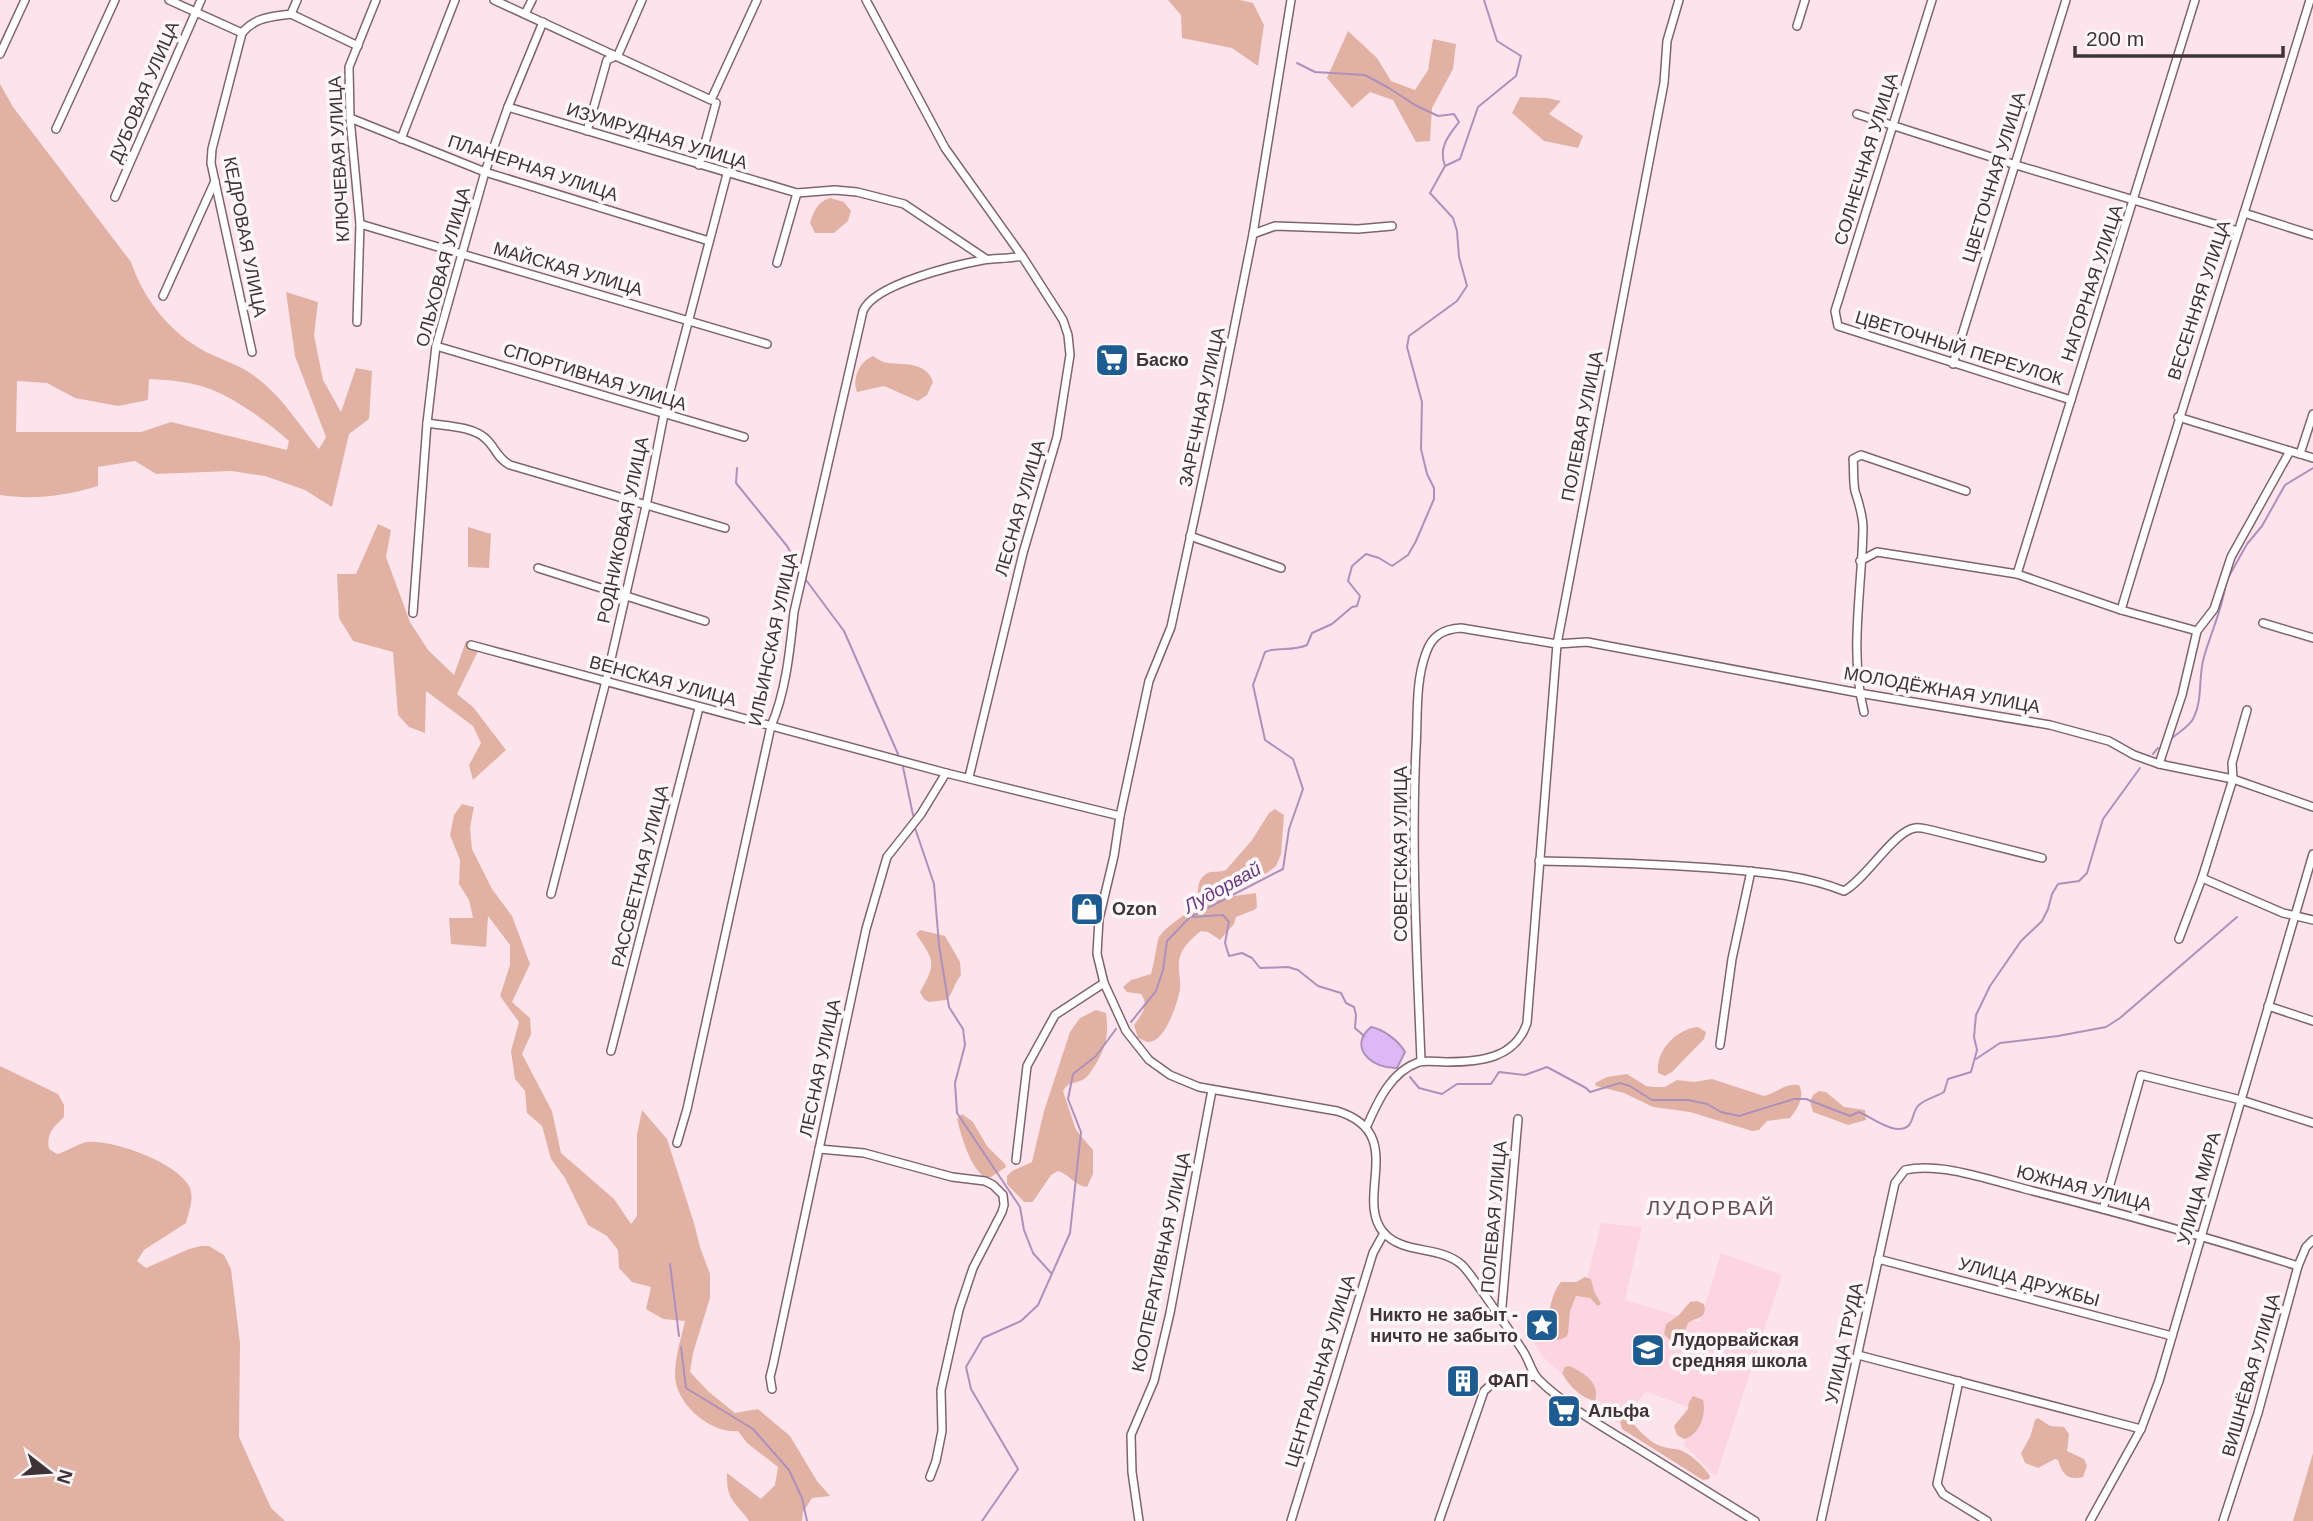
<svg xmlns="http://www.w3.org/2000/svg" width="2313" height="1521" viewBox="0 0 2313 1521" font-family="Arial,sans-serif">
	<style>
		.built { fill: #fdd5e2 }
		.green { fill: #e1b2a3; fill-rule: evenodd }
		.water { fill: #deb8f4; stroke: #ae90bb; stroke-width: 2 }
		.lines { fill: none; stroke-linecap: round; stroke-linejoin: round }
		.stream { stroke: #ae90bb; stroke-width: 2 }
		.street-casing { stroke: #7f646e; stroke-width: 10 }
		.street { stroke: #fff; stroke-width: 7 }
		.labels { text-anchor: middle; stroke-width: 7; stroke-linejoin: round; paint-order: stroke }
		.street-label { font-size: 18px; fill: #3f3337; stroke: #fdf7f9 }
		.poi-label { font-size: 18px; font-weight: bold; fill: #3f3337; stroke: #fdf7f9; text-anchor: start }
		.water-label { font-size: 19px; font-style: italic; fill: #693a80; stroke: #fdf7f9 }
		.quarter-label { font-size: 21px; letter-spacing: 2px; fill: #694f58; stroke: #fdf7f9 }
	</style>
	<rect width="100%" height="100%" fill="#fde4ec"/>
	<polygon class="built" points="1601,1223 1642,1227 1625,1300 1700,1322 1721,1253 1782,1275 1716,1477 1684,1445 1694,1409 1646,1392 1618,1424 1544,1358 1533,1342 1526,1319 1551,1315 1584,1291"/>
	<g class="green">
		<polygon points="1168,0 1240,0 1253,3 1264,25 1258,66 1232,48 1182,38 1181,15"/>
		<polygon points="1348,31 1377,58 1391,81 1415,90 1428,70 1433,39 1456,44 1453,69 1432,108 1430,141 1416,142 1393,100 1370,92 1352,108 1327,78"/>
		<path d="M0 84 13 107 131 262C143 297 166 328 199 348 214 357 232 362 247 371 279 391 296 421 319 449L326 437 295 356 286 292 318 302 314 335 323 380 341 412 356 368 372 371 369 419 349 434 332 507 305 490 265 476 231 471 156 474 135 461 98 467V486C65 496 34 500 0 495ZM149 379C170 380 195 382 215 391 240 402 269 423 289 441L287 450 171 422 141 432H16L17 381 47 383 75 398 118 406 148 400Z"/>
		<polygon points="1520,97 1547,98 1561,101 1549,114 1583,136 1578,148 1544,141 1512,113"/>
		<path d="M830 198 844 202 851 211 848 221 834 233H815L810 223C814 211 817 202 830 198Z"/>
		<path d="M873 356C878 359 883 363 889 363 905 365 927 362 933 382L927 395 918 401 884 386 857 392C852 378 859 362 873 356Z"/>
		<polygon points="378,524 391,530 386,557 410,622 428,650 454,675 466,641 482,643 457,694 473,707 506,750 473,780 469,765 481,743 473,726 426,691 425,733 409,727 398,715 393,652 353,641 339,618 337,574 356,574"/>
		<polygon points="468,527 491,534 489,568 468,567"/>
		<path d="M462 804 474 807 470 828 472 849 492 889 512 916 530 964 512 1002 530 1018 531 1034 522 1054 552 1111 561 1153 614 1199 631 1224 637 1216V1135L642 1110 667 1139 694 1223 700 1247 710 1274V1298L693 1353 690 1372 709 1392 735 1413 758 1409 790 1436 817 1481 830 1496 812 1498 803 1512 802 1521H749C735 1501 726 1501 727 1473L761 1499 775 1485 778 1467 747 1443 738 1431C711 1434 675 1404 675 1375 675 1357 681 1338 685 1321L663 1319 646 1309 651 1287 632 1282 619 1268 618 1250 607 1236 588 1225 565 1178 551 1159 542 1126 527 1113 525 1091 515 1079 511 1051 519 1022 500 996 510 965V945L488 916 486 947 451 944 449 918H473L469 900 459 884 460 860 450 835 454 815Z"/>
		<path d="M1275 809 1284 815 1281 854 1276 866 1267 873 1241 879 1223 888 1224 896 1227 897 1256 893 1257 907 1254 910 1236 917 1234 924 1220 940 1208 932 1201 931C1190 940 1181 948 1179 961 1178 970 1181 980 1180 989 1178 1002 1165 1043 1148 1042 1144 1041 1141 1039 1138 1038L1134 1025C1141 1015 1150 1006 1141 994L1127 992 1123 987 1131 980 1151 974C1154 965 1157 941 1159 937 1168 923 1187 917 1195 903 1201 894 1194 882 1206 874 1211 870 1220 873 1226 870L1252 840 1269 813Z"/>
		<path d="M920 930 945 936 960 962 961 975C954 983 953 994 946 1000L929 1002 924 999 920 992C937 963 934 960 916 934Z"/>
		<path d="M1096 1010 1106 1013C1109 1036 1106 1048 1094 1067 1090 1072 1088 1078 1082 1080 1074 1084 1068 1082 1063 1091L1076 1130 1093 1150V1174L1087 1187C1075 1186 1069 1174 1058 1171L1051 1175 1034 1200 1032 1202H1024L1007 1184V1176L1012 1171 1032 1162 1044 1111 1070 1032 1080 1018Z"/>
		<path d="M1698 1027 1706 1032 1704 1039 1672 1072 1665 1076 1658 1073C1655 1050 1677 1029 1698 1027Z"/>
		<path d="M0 1066 58 1094 64 1105V1117C54 1127 46 1133 49 1149L57 1154C67 1152 76 1144 87 1142 112 1139 176 1162 189 1186 195 1198 189 1210 186 1223L144 1250 137 1261 146 1268 189 1249 201 1246H209L224 1255 231 1269 240 1343 239 1437 271 1508 285 1521H0Z"/>
		<path d="M1627 1074 1646 1086 1653 1087H1665L1677 1080 1694 1082 1712 1079 1764 1096C1777 1093 1784 1083 1799 1085 1805 1097 1798 1108 1790 1118L1767 1121 1759 1130 1752 1131 1690 1112 1653 1107 1624 1093 1596 1086 1595 1083 1607 1077Z"/>
		<polygon points="1819,1091 1826,1092 1844,1107 1865,1110 1866,1120 1848,1125 1813,1112 1810,1102 1813,1095"/>
		<path d="M962 1114 973 1122 987 1146 1005 1164 1006 1167 991 1177 985 1178C969 1165 962 1138 957 1119Z"/>
		<path d="M1585 1277 1591 1279 1594 1291 1601 1304 1598 1306 1590 1298 1576 1296 1570 1311 1568 1334 1566 1337 1558 1340 1548 1335C1546 1321 1551 1293 1561 1282H1576Z"/>
		<path d="M1697 1301 1704 1304C1707 1320 1698 1316 1688 1323L1681 1340H1670L1664 1334 1666 1324 1678 1316 1690 1302Z"/>
		<path d="M1569 1366C1585 1373 1600 1383 1595 1401 1581 1398 1569 1386 1562 1373L1565 1367Z"/>
		<path d="M1693 1396 1703 1400C1707 1414 1699 1436 1684 1439L1677 1435 1674 1426 1688 1409 1689 1402Z"/>
		<path d="M1626 1416C1635 1425 1643 1436 1654 1443 1661 1447 1668 1448 1675 1449 1687 1450 1704 1466 1710 1476L1709 1479 1703 1480 1622 1429 1620 1422Z"/>
		<path d="M2038 1418 2050 1426 2064 1427 2069 1434 2067 1451 2084 1459 2087 1466 2083 1477C2068 1481 2062 1474 2058 1460L2055 1459 2038 1468 2025 1463 2021 1453 2030 1437 2035 1420Z"/>
		<polygon points="2313,1453 2313,1521 2293,1521"/>
	</g>
	<path class="water" d="M1371 1027C1383 1029 1399 1041 1405 1052L1397 1068C1372 1069 1347 1047 1371 1027Z"/>
	<g class="lines">
		<g class="stream">
			<path d="M1297 63 1315 72 1365 75 1389 88 1415 105 1438 116 1454 114 1459 122C1448 136 1438 148 1445 166"/>
			<polyline points="737,468 736,483 787,546 799,567"/>
			<polyline points="2228,578 2247,544 2262,526 2285,485 2313,468"/>
			<polyline points="806,580 844,631 898,754"/>
			<path d="M2170 740C2177 733 2191 726 2194 717 2203 698 2198 677 2204 657 2211 632 2222 610 2226 583"/>
			<polyline points="2153,754 2158,748"/>
			<polyline points="903,767 913,815"/>
			<polyline points="915,828 934,884 939,945 949,1007 963,1029 965,1045 955,1083 957,1113 1020,1207 1024,1230 1033,1253 1051,1273"/>
			<polyline points="1193,917 1223,915 1229,922 1225,943 1229,956 1242,953 1252,958 1260,968 1288,967 1298,970 1318,986 1341,993 1346,1003 1354,1007 1356,1015 1355,1028 1364,1036"/>
			<path d="M1131 1022 1156 991 1163 970 1167 941 1190 917 1283 869 1289 829 1303 789 1293 759 1265 740 1253 685 1265 652C1278 646 1291 652 1307 645L1312 633 1332 624 1352 607 1357 606 1360 596 1348 581 1352 566 1366 554 1379 558 1392 566 1408 555 1416 541 1434 499V488L1427 474 1421 449 1422 402 1407 347 1409 336 1457 301 1467 286 1459 257 1457 231 1453 218 1430 193 1445 166 1460 159 1478 107 1516 76 1521 56 1497 41 1484 0"/>
			<polyline points="1976,1059 2000,1043 2058,1036 2106,1027 2120,1018 2237,917"/>
			<path d="M1410 1077 1419 1088 1442 1094 1457 1084H1491L1499 1072 1525 1075 1547 1067 1586 1088 1590 1092 1620 1083 1630 1086 1652 1100H1688L1707 1104 1721 1112 1739 1116 1794 1099H1806L1850 1116 1859 1112C1870 1116 1897 1138 1909 1125 1914 1119 1913 1110 1919 1105 1925 1099 1936 1097 1944 1092L1948 1079 1971 1072 1977 1050 1974 1037 1976 1015 1990 986 2021 941 2042 921 2048 909 2052 894 2058 884 2079 881 2087 873 2103 819 2140 768"/>
			<polyline points="670,1264 679,1336"/>
			<polyline points="681,1347 686,1388 753,1429 789,1470 802,1498 807,1521"/>
			<polyline points="982,1521 1018,1469 971,1389 966,1367 983,1338 1021,1321 1038,1305 1070,1233 1081,1132 1068,1099 1073,1074 1096,1056 1116,1029"/>
		</g>
		<g class="street-casing">
			<g id="street">
				<polyline points="169,0 242,33"/>
				<polyline points="494,0 711,100 757,0"/>
				<polyline points="866,0 945,148 1022,256 1063,320 1068,335 1070,355 1057,437 1023,553 969,777"/>
				<path d="M1291 0 1253 234 1220 399 1171 627 1149 681 1120 816 1114 856 1099 919 1097 954 1104 983 1126 1031 1149 1060 1170 1075 1199 1087 1337 1111C1409 1133 1353 1198 1384 1233 1404 1255 1440 1245 1462 1265 1470 1273 1477 1285 1484 1294 1497 1313 1511 1332 1523 1351 1529 1360 1531 1371 1538 1379 1563 1404 1598 1424 1629 1443 1671 1469 1713 1495 1755 1521"/>
				<polyline points="1932,0 1835,311 1838,326 2071,400"/>
				<polyline points="291,14 358,46"/>
				<polyline points="525,14 532,0"/>
				<polyline points="1797,26 1805,0"/>
				<polyline points="0,54 25,0"/>
				<polyline points="508,107 797,193 835,190 857,192 904,204 986,259"/>
				<polyline points="1857,114 2016,165 2238,231"/>
				<polyline points="350,118 485,172 709,241"/>
				<polyline points="56,129 115,0"/>
				<polyline points="587,131 607,60 618,55 642,0"/>
				<polyline points="401,139 455,0"/>
				<polyline points="699,165 716,103"/>
				<polyline points="115,197 201,0"/>
				<polyline points="2244,213 2313,235"/>
				<polyline points="360,224 767,344"/>
				<polyline points="1253,234 1275,226 1358,229 1392,226"/>
				<polyline points="777,263 797,193"/>
				<polyline points="163,296 215,181"/>
				<polyline points="357,322 360,224 350,118 349,67 376,0"/>
				<polyline points="436,346 744,437"/>
				<path d="M252 352 211 163 212 149 242 33C255 17 271 17 291 14L297 0"/>
				<polyline points="1953,364 2066,0"/>
				<polyline points="2178,417 2313,458"/>
				<path d="M427 423C445 426 474 426 487 440 496 449 498 459 510 465L725 528"/>
				<polyline points="2300,454 2313,414"/>
				<polyline points="1190,536 1281,568"/>
				<polyline points="1860,561 1877,552 2017,574 2121,610 2197,631"/>
				<polyline points="538,568 705,621"/>
				<polyline points="2017,574 2195,0"/>
				<path d="M2121 610C2182 406 2248 204 2310 0"/>
				<polyline points="413,613 427,423 436,346 485,172 508,107 543,22"/>
				<polyline points="2263,623 2313,638"/>
				<polyline points="471,645 946,773 1120,816"/>
				<path d="M1864 712C1849 652 1862 590 1863 528 1863 515 1859 504 1855 491 1853 482 1854 469 1853 459L1861 455 1966 491"/>
				<polyline points="2159,764 2182,695 2197,631 2214,609 2231,557 2290,451"/>
				<path d="M1539 861C1597 862 1654 864 1712 868 1757 872 1802 874 1844 891 1866 879 1894 831 1915 828 1920 827 1926 829 1931 830L2042 858"/>
				<polyline points="2202,878 2283,913 2313,920"/>
				<polyline points="551,894 606,681 646,506 664,414 727,174"/>
				<polyline points="2179,939 2202,878 2233,779 2232,763 2247,710"/>
				<polyline points="2268,1006 2313,1021"/>
				<polyline points="1720,1045 1732,959 1751,871"/>
				<polyline points="611,1051 699,708"/>
				<path d="M1421 1061C1417 957 1411 852 1416 748 1418 717 1415 682 1426 653 1432 635 1444 629 1461 628L1557 644 1587 642 1859 693 2050 725 2109 741 2134 755 2159 764 2233 779 2313 807"/>
				<path d="M1366 1128C1377 1103 1390 1072 1419 1062 1427 1060 1437 1062 1446 1062 1479 1062 1515 1059 1527 1023L1557 644 1664 83 1667 41 1679 0"/>
				<path d="M677 1143 687 1109 771 726C786 692 790 649 794 612L863 311C874 284 956 265 983 260 996 258 1009 259 1022 256"/>
				<polyline points="819,1149 864,1153 952,1177 985,1181 993,1185 1003,1195 1004,1205 1002,1212 973,1268 959,1310 941,1390 942,1431 936,1461 930,1477"/>
				<polyline points="1016,1160 1027,1066 1055,1015 1104,983"/>
				<polyline points="2103,1209 2141,1075 2241,1100 2313,1123"/>
				<polyline points="1878,1259 2172,1336"/>
				<polyline points="1501,1318 1518,1119"/>
				<polyline points="1858,1355 2141,1429"/>
				<polyline points="1959,1381 1937,1484 1943,1494 1987,1521"/>
				<polyline points="772,1389 770,1377 773,1365 866,929 887,857 921,814 946,773"/>
				<polyline points="1139,1521 1132,1472 1131,1435 1154,1381 1170,1313 1212,1090"/>
				<polyline points="1291,1521 1373,1253 1384,1233"/>
				<polyline points="1439,1521 1484,1391 1495,1381 1535,1376"/>
				<path d="M1821 1521 1895 1183 1905 1170C1940 1162 1990 1180 2025 1189 2117 1212 2207 1237 2298 1266"/>
				<polyline points="2090,1521 2141,1429 2159,1381 2313,854"/>
				<polyline points="2223,1521 2258,1413 2298,1266 2306,1247 2313,1240"/>
			</g>
		</g>
		<use href="#street" class="street"/>
	</g>
	<defs>
		<g id="supermarket-square" transform="scale(1.75)"><rect x="-9" y="-9" width="18" height="18" rx="4" fill="#1d5b91" stroke="#fdf7f9"/><path d="M-6-5.5h2.5l.6 2H6L4.5 2H-2.5L-4.4-4H-6ZM-1.5 3.2a1.3 1.3 0 1 0 .1 0ZM3 3.2a1.3 1.3 0 1 0 .1 0Z" fill="#fff"/></g>
		<g id="shop-square" transform="scale(1.75)"><rect x="-9" y="-9" width="18" height="18" rx="4" fill="#1d5b91" stroke="#fdf7f9"/><path d="M-5-2.5h2.3a2.7 3.5 0 0 1 5.4 0H5L5.5 6h-11ZM-1.5-2.5h3a1.5 2.3 0 0 0-3 0Z" fill="#fff"/></g>
		<g id="sight-square" transform="scale(1.75)"><rect x="-9" y="-9" width="18" height="18" rx="4" fill="#1d5b91" stroke="#fdf7f9"/><path d="M0-6L1.8-2.2L6-1.7L2.9 1.2L3.7 5.4L0 3.3L-3.7 5.4L-2.9 1.2L-6-1.7L-1.8-2.2Z" fill="#fff"/></g>
		<g id="school-square" transform="scale(1.75)"><rect x="-9" y="-9" width="18" height="18" rx="4" fill="#1d5b91" stroke="#fdf7f9"/><path d="M0-5L7-2L0 1L-7-2ZM-4 1L0 2.5L4 1V4Q0 6-4 4Z" fill="#fff"/></g>
		<g id="building-square" transform="scale(1.75)"><rect x="-9" y="-9" width="18" height="18" rx="4" fill="#1d5b91" stroke="#fdf7f9"/><path d="M-4-6H4V6H1V3H-1V6H-4ZM-2.5-4.3h1.7v1.8h-1.7ZM.8-4.3h1.7v1.8H.8ZM-2.5-1h1.7V.8h-1.7ZM.8-1h1.7V.8H.8Z" fill="#fff"/></g>
	</defs>
	<g fill-rule="evenodd">
		<use href="#supermarket-square" x="1112" y="360"/>
		<use href="#shop-square" x="1087" y="909"/>
		<use href="#sight-square" x="1542" y="1325"/>
		<use href="#school-square" x="1648" y="1350"/>
		<use href="#building-square" x="1463" y="1381"/>
		<use href="#supermarket-square" x="1564" y="1411"/>
	</g>
	<g class="labels">
		<g class="street-label">
			<text transform="translate(144 92) rotate(-67)" y="6">ДУБОВАЯ УЛИЦА</text>
			<text transform="translate(657 136) rotate(17)" y="6">ИЗУМРУДНАЯ УЛИЦА</text>
			<text transform="translate(339 159) rotate(-93)" y="6">КЛЮЧЕВАЯ УЛИЦА</text>
			<text transform="translate(1866 159) rotate(-73)" y="6">СОЛНЕЧНАЯ УЛИЦА</text>
			<text transform="translate(533 168) rotate(18)" y="6">ПЛАНЕРНАЯ УЛИЦА</text>
			<text transform="translate(1994 177) rotate(-73)" y="6">ЦВЕТОЧНАЯ УЛИЦА</text>
			<text transform="translate(245 237) rotate(79)" y="6">КЕДРОВАЯ УЛИЦА</text>
			<text transform="translate(443 267) rotate(-75)" y="6">ОЛЬХОВАЯ УЛИЦА</text>
			<text transform="translate(568 269) rotate(16)" y="6">МАЙСКАЯ УЛИЦА</text>
			<text transform="translate(2092 283) rotate(-72)" y="6">НАГОРНАЯ УЛИЦА</text>
			<text transform="translate(2199 300) rotate(-72)" y="6">ВЕСЕННЯЯ УЛИЦА</text>
			<text transform="translate(1959 348) rotate(17)" y="6">ЦВЕТОЧНЫЙ ПЕРЕУЛОК</text>
			<text transform="translate(595 377) rotate(17)" y="6">СПОРТИВНАЯ УЛИЦА</text>
			<text transform="translate(1202 407) rotate(-78)" y="6">ЗАРЕЧНАЯ УЛИЦА</text>
			<text transform="translate(1582 426) rotate(-79)" y="6">ПОЛЕВАЯ УЛИЦА</text>
			<text transform="translate(1020 508) rotate(-74)" y="6">ЛЕСНАЯ УЛИЦА</text>
			<text transform="translate(623 530) rotate(-78)" y="6">РОДНИКОВАЯ УЛИЦА</text>
			<text transform="translate(773 639) rotate(-78)" y="6">ИЛЬИНСКАЯ УЛИЦА</text>
			<text transform="translate(663 681) rotate(15)" y="6">ВЕНСКАЯ УЛИЦА</text>
			<text transform="translate(1942 690) rotate(10)" y="6">МОЛОДЁЖНАЯ УЛИЦА</text>
			<text transform="translate(1401 854) rotate(-90)" y="6">СОВЕТСКАЯ УЛИЦА</text>
			<text transform="translate(640 876) rotate(-76)" y="6">РАССВЕТНАЯ УЛИЦА</text>
			<text transform="translate(820 1068) rotate(-78)" y="6">ЛЕСНАЯ УЛИЦА</text>
			<text transform="translate(2084 1188) rotate(14)" y="6">ЮЖНАЯ УЛИЦА</text>
			<text transform="translate(2199 1188) rotate(-74)" y="6">УЛИЦА МИРА</text>
			<text transform="translate(1494 1217) rotate(-85)" y="6">ПОЛЕВАЯ УЛИЦА</text>
			<text transform="translate(1161 1262) rotate(-78)" y="6">КООПЕРАТИВНАЯ УЛИЦА</text>
			<text transform="translate(2029 1282) rotate(15)" y="6">УЛИЦА ДРУЖБЫ</text>
			<text transform="translate(1844 1343) rotate(-78)" y="6">УЛИЦА ТРУДА</text>
			<text transform="translate(1320 1371) rotate(-73)" y="6">ЦЕНТРАЛЬНАЯ УЛИЦА</text>
			<text transform="translate(2251 1375) rotate(-74)" y="6">ВИШНЁВАЯ УЛИЦА</text>
		</g>
		<g class="poi-label">
			<text x="1136" y="366">Баско</text>
			<text x="1112" y="915">Ozon</text>
			<text x="1518" y="1321" text-anchor="end">Никто не забыт -<tspan x="1518" dy="21">ничто не забыто</tspan></text>
			<text x="1672" y="1346">Лудорвайская<tspan x="1672" dy="21">средняя школа</tspan></text>
			<text x="1488" y="1387">ФАП</text>
			<text x="1588" y="1417">Альфа</text>
		</g>
		<g class="water-label">
			<text transform="translate(1222 887) rotate(-29)" y="7">Лудорвай</text>
		</g>
		<g class="quarter-label">
			<text x="1711" y="1215">ЛУДОРВАЙ</text>
		</g>
	</g>
	<g transform="translate(49 1472) rotate(107)" stroke="#fdf7f9" stroke-width="5" paint-order="stroke">
	<path d="M0-5L12 26L0 18L-12 26Z" fill="#3f3337"/>
	<text y="-10" font-size="19" font-weight="bold" text-anchor="middle" fill="#3f3337">N</text>
	</g>
	<path d="M2075 46v10h208v-10" fill="none" stroke="#3f3337" stroke-width="3.5"/>
	<text x="2086" y="46" font-size="21" fill="#3f3337" stroke="#fdf7f9" stroke-width="5" paint-order="stroke">200 m</text>
</svg>
